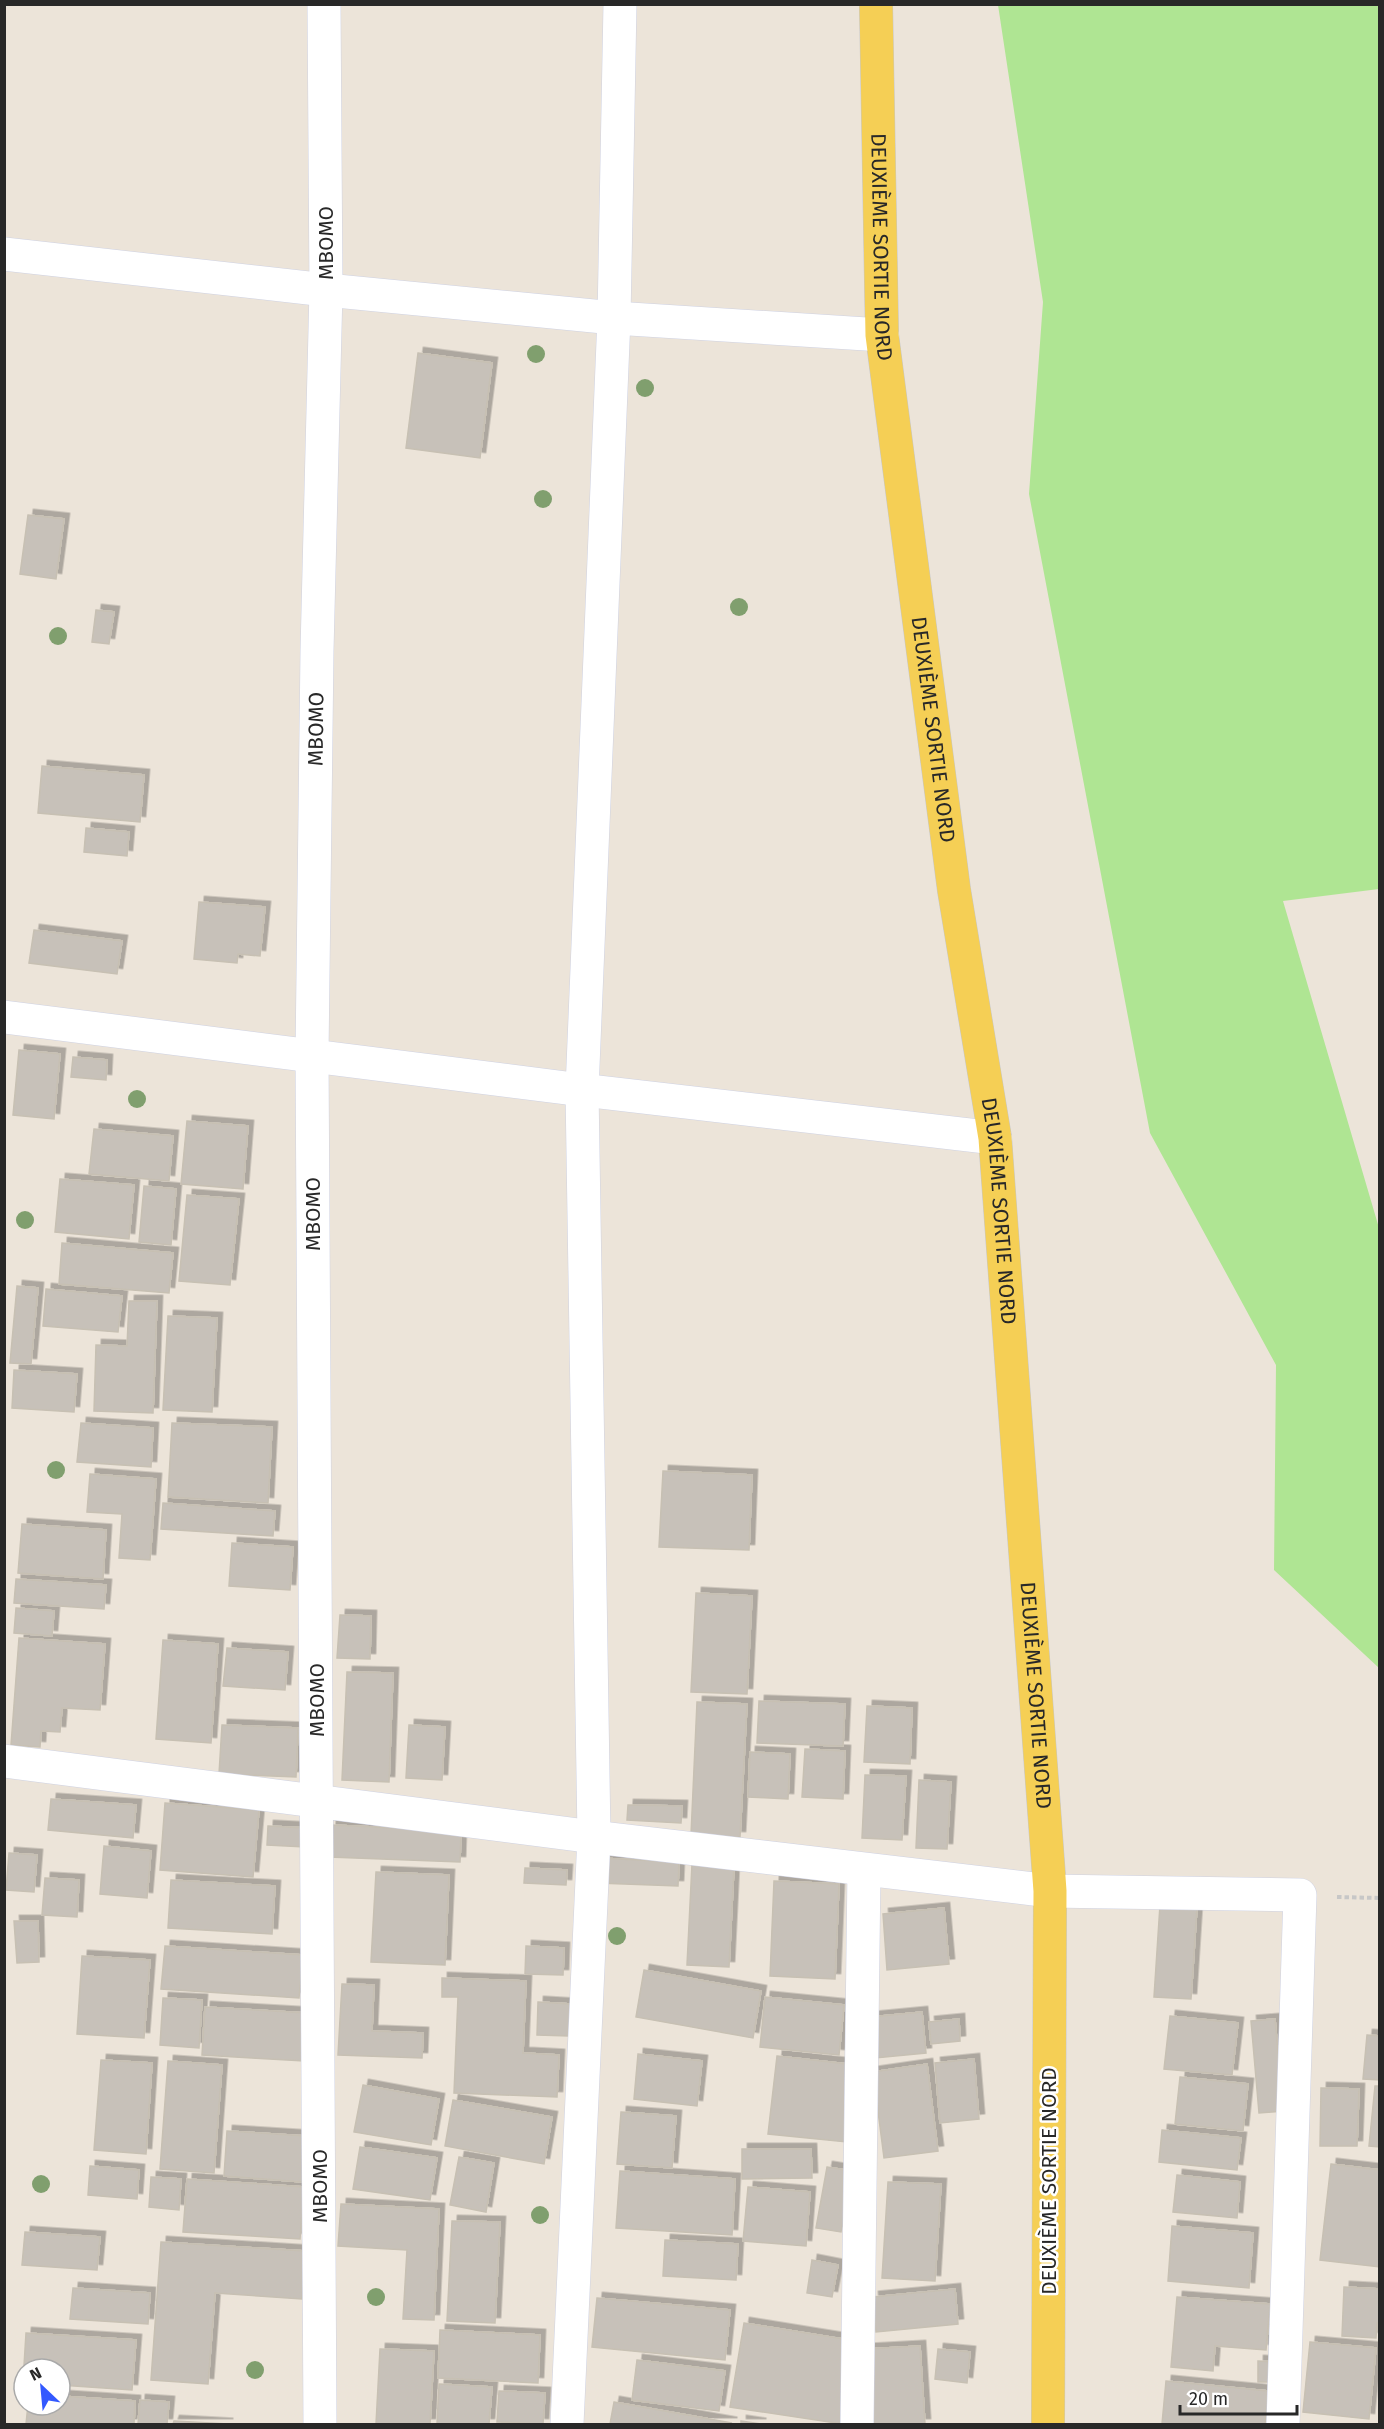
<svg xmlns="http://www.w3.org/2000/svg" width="1384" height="2429" viewBox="0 0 1384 2429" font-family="'Fira Sans',sans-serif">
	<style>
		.green { fill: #afe593 }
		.building { fill: #c7c1b9; stroke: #c7c0b3; stroke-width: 1.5; filter: url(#shadow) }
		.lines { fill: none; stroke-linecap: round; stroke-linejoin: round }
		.minor-casing { stroke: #cfd2e2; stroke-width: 34 }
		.major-casing { stroke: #c7c7c7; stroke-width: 34 }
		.path { stroke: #c7c7c7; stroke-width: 4; stroke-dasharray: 4.5 3; stroke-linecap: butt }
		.minor { stroke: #fff; stroke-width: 33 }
		.major { stroke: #f5cf55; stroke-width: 33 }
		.tree { fill: #809f6e }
		.labels { text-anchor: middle; stroke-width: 5; stroke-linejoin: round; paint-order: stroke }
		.street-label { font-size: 21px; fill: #282828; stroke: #fff }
	</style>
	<defs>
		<filter id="shadow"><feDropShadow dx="5.5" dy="-5.5" stdDeviation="0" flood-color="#0004"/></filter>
	</defs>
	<rect width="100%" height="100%" fill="#ece4d9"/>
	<polygon class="green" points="998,5 1379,5 1379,889 1283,901 1379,1228 1379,1668 1274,1570 1276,1365 1150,1133 1029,494 1043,302"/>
	<g class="building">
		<polygon points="418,353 492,363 480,458 406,448"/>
		<polygon points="28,515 64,519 56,579 20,574"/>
		<polygon points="96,610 114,612 109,644 92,642"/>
		<polygon points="42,766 144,775 140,822 38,813"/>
		<polygon points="86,828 129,832 127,856 84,852"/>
		<polygon points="199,902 265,907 260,956 238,954 237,963 194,959"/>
		<polygon points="34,930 122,941 117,974 29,963"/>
		<polygon points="19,1050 60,1054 54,1119 13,1115"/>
		<polygon points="73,1057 107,1060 106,1080 71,1077"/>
		<polygon points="187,1121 248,1126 243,1189 181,1184"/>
		<polygon points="94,1129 173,1136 169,1181 89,1174"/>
		<polygon points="60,1179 134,1185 129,1239 55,1232"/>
		<polygon points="144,1186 176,1189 171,1245 139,1242"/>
		<polygon points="187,1195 239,1199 230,1285 179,1281"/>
		<polygon points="62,1243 173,1253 169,1293 59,1284"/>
		<polygon points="17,1286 38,1288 31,1364 10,1363"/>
		<polygon points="46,1289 122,1296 118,1332 43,1326"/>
		<polygon points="129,1301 157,1301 153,1413 94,1411 96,1345 127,1346"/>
		<polygon points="168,1316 217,1318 212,1412 163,1410"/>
		<polygon points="14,1370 77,1374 74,1412 12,1408"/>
		<polygon points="81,1423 153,1428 151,1467 77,1462"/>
		<polygon points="172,1423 272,1427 268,1503 168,1497"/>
		<polygon points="663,1471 752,1475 749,1550 659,1547"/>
		<polygon points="90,1474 156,1479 150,1560 119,1558 122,1514 87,1512"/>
		<polygon points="163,1503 275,1511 273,1536 161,1529"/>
		<polygon points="22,1524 106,1530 103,1579 18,1573"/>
		<polygon points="232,1543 293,1547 290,1590 229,1586"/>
		<polygon points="16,1579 106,1585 104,1609 14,1603"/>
		<polygon points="696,1593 752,1596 747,1694 691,1692"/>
		<polygon points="16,1608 54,1611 52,1636 14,1633"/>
		<polygon points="340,1615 371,1616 370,1659 337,1658"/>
		<polygon points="19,1638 105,1644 100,1710 62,1708 60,1732 41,1731 40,1747 11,1745"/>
		<polygon points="163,1640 218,1644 211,1743 156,1739"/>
		<polygon points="227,1648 288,1652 285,1690 223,1686"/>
		<polygon points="347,1672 393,1673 389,1782 342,1780"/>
		<polygon points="759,1701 845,1704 843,1746 757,1743"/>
		<polygon points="697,1702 747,1704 740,1837 691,1835"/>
		<polygon points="867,1706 912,1708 910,1764 864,1762"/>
		<polygon points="222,1725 298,1728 296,1777 219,1774"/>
		<polygon points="409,1725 445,1727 442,1780 406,1778"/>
		<polygon points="805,1749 845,1751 843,1799 802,1797"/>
		<polygon points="750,1752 790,1754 788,1799 748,1797"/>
		<polygon points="865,1775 906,1776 902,1840 862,1838"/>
		<polygon points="919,1780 951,1782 947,1849 916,1848"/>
		<polygon points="51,1799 136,1805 133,1838 48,1830"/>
		<polygon points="165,1803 259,1810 253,1877 160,1870"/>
		<polygon points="628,1805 682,1806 681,1823 627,1820"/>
		<polygon points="331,1825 461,1831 460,1862 329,1857"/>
		<polygon points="268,1826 306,1828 305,1847 267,1845"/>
		<polygon points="104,1846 151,1851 147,1898 100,1894"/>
		<polygon points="9,1853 37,1855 34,1892 6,1890"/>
		<polygon points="598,1858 679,1862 678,1886 597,1883"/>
		<polygon points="692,1864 734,1866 729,1967 687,1965"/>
		<polygon points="525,1868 567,1870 566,1885 524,1883"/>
		<polygon points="376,1872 449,1875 445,1965 371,1962"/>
		<polygon points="45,1878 79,1880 77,1917 42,1915"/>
		<polygon points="171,1880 275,1886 272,1934 168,1928"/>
		<polygon points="774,1881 839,1884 835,1979 770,1976"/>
		<polygon points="1160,1905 1197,1907 1191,1999 1154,1997"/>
		<polygon points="944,1908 949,1964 887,1970 883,1914"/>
		<polygon points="14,1921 38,1921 39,1962 17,1963"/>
		<polygon points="165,1946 303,1955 299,1998 161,1989"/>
		<polygon points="526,1946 564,1948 563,1975 525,1974"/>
		<polygon points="82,1956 150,1960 144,2038 77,2034"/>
		<polygon points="644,1970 761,1991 753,2038 636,2017"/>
		<polygon points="442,1978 526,1981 523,2053 559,2055 557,2097 454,2093 458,1997 442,1997"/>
		<polygon points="342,1984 374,1985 372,2031 423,2033 422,2058 338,2055"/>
		<polygon points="765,1997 844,2005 839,2055 760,2047"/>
		<polygon points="163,1998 202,2000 199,2048 160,2045"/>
		<polygon points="538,2002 571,2004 569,2036 537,2035"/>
		<polygon points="205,2007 307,2013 304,2061 202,2055"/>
		<polygon points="922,2012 926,2053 875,2058 871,2017"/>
		<polygon points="1170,2016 1238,2023 1232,2075 1164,2069"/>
		<polygon points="959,2019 960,2041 931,2044 929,2022"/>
		<polygon points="1275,2019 1283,2111 1259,2113 1251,2021"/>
		<polygon points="1367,2035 1380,2036 1380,2080 1363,2079"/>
		<polygon points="638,2054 702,2061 697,2106 634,2099"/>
		<polygon points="777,2056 856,2065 847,2142 768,2134"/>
		<polygon points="974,2059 979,2119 940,2123 935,2063"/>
		<polygon points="101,2060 152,2063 146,2154 94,2150"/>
		<polygon points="168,2061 222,2065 214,2173 160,2169"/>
		<polygon points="927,2064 938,2151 884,2158 873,2072"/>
		<polygon points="1180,2077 1248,2084 1243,2131 1175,2124"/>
		<polygon points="363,2085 439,2099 431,2145 354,2132"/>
		<polygon points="1375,2086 1380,2086 1380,2147 1369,2146"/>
		<polygon points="1321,2088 1359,2089 1357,2146 1320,2146"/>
		<polygon points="453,2100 552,2117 544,2164 445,2146"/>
		<polygon points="621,2112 676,2116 672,2168 617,2164"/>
		<polygon points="1162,2130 1241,2138 1237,2170 1159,2162"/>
		<polygon points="227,2131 306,2136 303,2182 224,2176"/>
		<polygon points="360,2147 437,2158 430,2200 353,2189"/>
		<polygon points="742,2149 811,2149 812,2178 742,2179"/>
		<polygon points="459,2157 494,2163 486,2212 450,2205"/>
		<polygon points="1331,2164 1380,2170 1380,2267 1320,2260"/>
		<polygon points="90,2166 139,2170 137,2199 88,2195"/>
		<polygon points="827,2167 852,2171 841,2232 816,2228"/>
		<polygon points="620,2171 735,2179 732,2235 616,2228"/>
		<polygon points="1177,2175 1240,2182 1237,2218 1173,2212"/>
		<polygon points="151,2177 181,2179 179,2210 149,2207"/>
		<polygon points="187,2179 304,2187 300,2239 183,2232"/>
		<polygon points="888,2182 941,2184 935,2281 882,2278"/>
		<polygon points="748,2187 810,2192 806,2246 743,2241"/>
		<polygon points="341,2204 439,2209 434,2320 403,2319 407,2250 338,2246"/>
		<polygon points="452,2221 500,2222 495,2323 447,2321"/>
		<polygon points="1172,2226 1253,2233 1249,2288 1168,2281"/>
		<polygon points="25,2232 100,2237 97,2270 22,2265"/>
		<polygon points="665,2240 738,2244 736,2280 663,2276"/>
		<polygon points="161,2242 305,2251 302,2299 215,2293 208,2384 151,2380"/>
		<polygon points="812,2260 838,2265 832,2297 807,2293"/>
		<polygon points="1344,2287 1380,2289 1380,2323 1377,2323 1376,2338 1342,2336"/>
		<polygon points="73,2288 150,2293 148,2324 70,2319"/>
		<polygon points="955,2289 958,2324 876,2332 873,2297"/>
		<polygon points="1177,2297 1270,2304 1266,2350 1215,2346 1213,2371 1171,2367"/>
		<polygon points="597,2298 730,2310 725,2360 592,2347"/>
		<polygon points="744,2323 856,2341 842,2424 730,2407"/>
		<polygon points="440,2330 540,2335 538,2383 438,2378"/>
		<polygon points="26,2333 136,2340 132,2390 60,2385 60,2369 24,2369 23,2382"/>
		<polygon points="1310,2342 1376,2348 1369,2419 1303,2412"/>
		<polygon points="920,2346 925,2424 871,2424 867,2349"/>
		<polygon points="380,2349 434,2351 430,2424 376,2424"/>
		<polygon points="938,2349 970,2352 967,2383 935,2379"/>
		<polygon points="637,2360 725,2371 719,2411 632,2400"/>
		<polygon points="1258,2361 1278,2362 1277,2382 1258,2382"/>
		<polygon points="1166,2381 1268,2391 1265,2424 1162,2424"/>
		<polygon points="439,2384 492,2387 489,2424 437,2424"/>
		<polygon points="499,2391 545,2393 543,2424 497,2422"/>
		<polygon points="60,2396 135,2401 134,2424 26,2424 28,2405 60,2405"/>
		<polygon points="140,2400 169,2402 167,2424 138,2424"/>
		<polygon points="614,2402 732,2423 610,2424"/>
		<polygon points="174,2421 228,2424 173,2424"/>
		<polygon points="741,2421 761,2424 741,2424"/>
	</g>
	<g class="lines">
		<g class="minor-casing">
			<g id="minor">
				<polyline points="4,254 326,290 614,318 882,335"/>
				<polyline points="4,1017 582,1090 995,1138"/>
				<polyline points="4,1761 594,1837 1050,1891 1300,1895 1283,2424"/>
				<path id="s1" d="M320 2424 312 1055 317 651 326 290 324 4"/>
				<polyline points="567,2424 594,1837 582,1090 614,318 620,4"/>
				<polyline points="857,2424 864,1870"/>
			</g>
		</g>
		<g class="major-casing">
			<g id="major">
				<path id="s2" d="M876 4 882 335 954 890 995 1138 1050 1891 1048 2424"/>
			</g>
		</g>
		<polyline class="path" points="1337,1897 1380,1898"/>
		<use href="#minor" class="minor"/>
		<use href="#major" class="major"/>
	</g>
	<g class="tree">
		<circle cx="536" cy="354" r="9"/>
		<circle cx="645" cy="388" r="9"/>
		<circle cx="543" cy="499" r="9"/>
		<circle cx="739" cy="607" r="9"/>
		<circle cx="58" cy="636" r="9"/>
		<circle cx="137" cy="1099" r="9"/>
		<circle cx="25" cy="1220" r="9"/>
		<circle cx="56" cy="1470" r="9"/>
		<circle cx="617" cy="1936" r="9"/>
		<circle cx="41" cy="2184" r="9"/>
		<circle cx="540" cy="2215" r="9"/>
		<circle cx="376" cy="2297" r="9"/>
		<circle cx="255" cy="2370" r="9"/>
	</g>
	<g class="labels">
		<g class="street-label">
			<text transform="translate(326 243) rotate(-90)" y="7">MBOMO</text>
			<text dy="7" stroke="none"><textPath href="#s2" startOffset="243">DEUXIÈME SORTIE NORD</textPath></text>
			<text dy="7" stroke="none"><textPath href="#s1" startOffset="1695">MBOMO</textPath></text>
			<text dy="7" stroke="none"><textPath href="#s2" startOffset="729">DEUXIÈME SORTIE NORD</textPath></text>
			<text dy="7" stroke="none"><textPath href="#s2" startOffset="1215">DEUXIÈME SORTIE NORD</textPath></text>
			<text transform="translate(313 1214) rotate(-90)" y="7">MBOMO</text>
			<text dy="7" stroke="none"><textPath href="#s2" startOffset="1701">DEUXIÈME SORTIE NORD</textPath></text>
			<text transform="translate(317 1700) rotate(-90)" y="7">MBOMO</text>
			<text transform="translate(1049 2181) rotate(-90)" y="7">DEUXIÈME SORTIE NORD</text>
			<text transform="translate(320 2186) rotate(-90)" y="7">MBOMO</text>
		</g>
	</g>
	<rect width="1384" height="2429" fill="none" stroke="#282828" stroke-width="12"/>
	<g transform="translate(42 2387) rotate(334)"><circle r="28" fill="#ffffff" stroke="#a9a9a9" stroke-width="1.5"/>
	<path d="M0-4.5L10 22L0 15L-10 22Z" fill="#3359ff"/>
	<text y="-9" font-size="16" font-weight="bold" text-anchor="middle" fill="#282828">N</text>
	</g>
	<path d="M1180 2405v9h117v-9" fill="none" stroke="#282828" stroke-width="3"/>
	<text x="1189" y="2405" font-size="18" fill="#282828" stroke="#ffffff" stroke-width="4.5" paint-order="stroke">20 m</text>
</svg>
